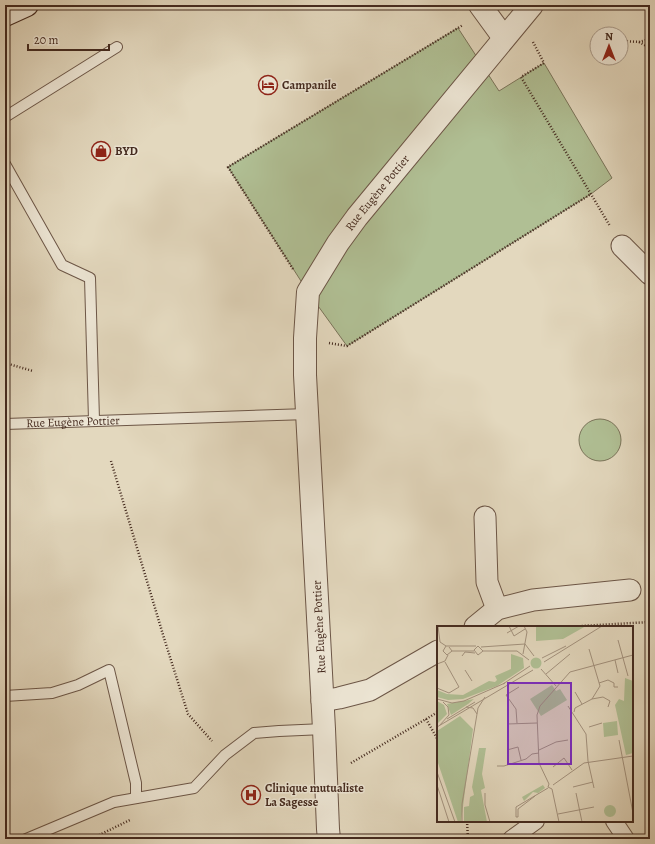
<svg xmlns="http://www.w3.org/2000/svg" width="655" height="844" viewBox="0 0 655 844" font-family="Alegreya,serif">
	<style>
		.green { fill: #b0bf94; stroke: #7a745a }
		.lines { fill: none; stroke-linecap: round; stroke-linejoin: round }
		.service-casing { stroke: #6c5647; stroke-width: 12 }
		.pedestrian-casing { stroke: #6c5647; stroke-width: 18 }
		.minor-casing { stroke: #6c5647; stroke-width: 23 }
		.tertiary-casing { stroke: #6c5647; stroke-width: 24 }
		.secondary-casing { stroke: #442a1f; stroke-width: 24 }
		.path { stroke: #442a1f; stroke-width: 2.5; stroke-dasharray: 1 2; stroke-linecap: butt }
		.service { stroke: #ede6d5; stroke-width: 10 }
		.pedestrian { stroke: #ede6d5; stroke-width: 16 }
		.minor { stroke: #ede6d5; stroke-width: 21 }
		.tertiary { stroke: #ede6d5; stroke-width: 22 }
		.secondary { stroke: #ede6d5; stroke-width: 22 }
		.labels { text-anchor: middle; stroke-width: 3; stroke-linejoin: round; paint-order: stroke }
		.poi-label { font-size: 12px; font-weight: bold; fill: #442a1f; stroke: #ede6d5; text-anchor: start }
		.street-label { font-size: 12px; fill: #442a1f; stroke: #ede6d5 }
		.inset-road { fill: none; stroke: #a3927e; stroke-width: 1 }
		.view { fill: #7b2cbf; fill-opacity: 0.15; stroke: #7b2cbf; stroke-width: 2 }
		.inset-edge { fill: none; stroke: #442a1f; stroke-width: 2 }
	</style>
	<rect width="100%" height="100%" fill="#e3d8be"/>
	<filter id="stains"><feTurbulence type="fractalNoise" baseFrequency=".005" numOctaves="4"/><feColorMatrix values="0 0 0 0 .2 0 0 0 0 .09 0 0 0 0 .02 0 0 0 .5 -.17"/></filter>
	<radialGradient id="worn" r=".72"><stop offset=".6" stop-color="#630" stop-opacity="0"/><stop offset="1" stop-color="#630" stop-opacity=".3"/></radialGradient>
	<g class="green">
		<polygon points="458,28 499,91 544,63 612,178 591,194 347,346 308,292 228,167"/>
		<circle cx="600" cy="440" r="21"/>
	</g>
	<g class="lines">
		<g class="service-casing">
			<g id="service">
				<polyline points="5,117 117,47"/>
				<polyline points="5,164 62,265 90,278 94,420"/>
				<path id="s1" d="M5 424 308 414"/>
				<polyline points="5,696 52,693 78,685 109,670 136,783 136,798"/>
				<polyline points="26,839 114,802 194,788 225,755 254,733 279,731 324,729"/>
			</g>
		</g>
		<g class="pedestrian-casing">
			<g id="pedestrian">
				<polyline points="614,821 626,839"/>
				<polyline points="511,839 536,821"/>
			</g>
		</g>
		<g class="minor-casing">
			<g id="minor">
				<polyline points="622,246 650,274"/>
				<polyline points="485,517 487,582 497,609"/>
				<polyline points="475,627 497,609 533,600 630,590"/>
				<polyline points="322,701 339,698 370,690 438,651"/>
			</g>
		</g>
		<g class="tertiary-casing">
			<g id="tertiary">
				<polyline points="480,5 504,38"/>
				<path id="s2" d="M329 839 328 829 324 729 305 375V338L308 292 338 243 357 217 532 5"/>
			</g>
		</g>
		<g class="secondary-casing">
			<polyline id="secondary" points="5,15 27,5"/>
		</g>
		<g class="path">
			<polyline points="624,41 639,42 650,39"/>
			<polyline points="533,42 544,63 521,77 610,226"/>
			<polyline points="639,42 650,48"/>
			<polyline points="293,269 228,167 463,25"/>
			<polyline points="329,343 347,346 591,194"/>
			<polyline points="5,363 33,371"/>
			<polyline points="111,461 164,638 188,714 212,741"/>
			<polyline points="579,627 581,626 650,622"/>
			<polyline points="426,719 438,740"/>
			<polyline points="351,763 438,712"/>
			<polyline points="467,821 468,839"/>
			<polyline points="91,839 130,820"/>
		</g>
		<use href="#service" class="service"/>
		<use href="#pedestrian" class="pedestrian"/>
		<use href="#minor" class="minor"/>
		<use href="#tertiary" class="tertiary"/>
		<use href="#secondary" class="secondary"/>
	</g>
	<defs>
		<g id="hotel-ring" transform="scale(1)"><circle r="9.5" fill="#ede6d5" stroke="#8f2418" stroke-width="1.5"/><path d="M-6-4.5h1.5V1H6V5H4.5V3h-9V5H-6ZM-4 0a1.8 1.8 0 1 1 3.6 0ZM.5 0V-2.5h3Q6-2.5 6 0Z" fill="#8f2418"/></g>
		<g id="shop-ring" transform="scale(1)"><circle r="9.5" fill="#ede6d5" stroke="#8f2418" stroke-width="1.5"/><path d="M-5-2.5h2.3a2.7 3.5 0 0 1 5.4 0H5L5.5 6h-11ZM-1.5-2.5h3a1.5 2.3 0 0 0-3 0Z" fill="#8f2418"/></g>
		<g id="hospital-ring" transform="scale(1)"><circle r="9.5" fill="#ede6d5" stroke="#8f2418" stroke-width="1.5"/><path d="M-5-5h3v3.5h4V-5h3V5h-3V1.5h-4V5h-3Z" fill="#8f2418"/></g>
	</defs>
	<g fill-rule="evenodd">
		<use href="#hotel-ring" x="268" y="85"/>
		<use href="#shop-ring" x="101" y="151"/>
		<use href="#hospital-ring" x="251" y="795"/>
	</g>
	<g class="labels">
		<g class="poi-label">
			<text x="282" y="89">Campanile</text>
			<text x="115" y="155">BYD</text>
			<text x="265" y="792">Clinique mutualiste<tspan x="265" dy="14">La Sagesse</tspan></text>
		</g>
		<g class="street-label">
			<text dy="4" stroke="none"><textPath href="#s2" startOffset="669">Rue Eugène Pottier</textPath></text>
			<text dy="4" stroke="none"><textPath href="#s1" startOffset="68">Rue Eugène Pottier</textPath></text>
			<text transform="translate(319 627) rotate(-93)" y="4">Rue Eugène Pottier</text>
		</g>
	</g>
	<g transform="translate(437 626)">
		<rect width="196" height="196" fill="#e3d8be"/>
		<path d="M99 0H149L126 13 99 15ZM74 28 86 32 87 42 60 60 26 73 11 74 0 71V64L10 68 26 69 52 55 58 56 60 54 58 50 74 43ZM93.5 37a5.5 5.5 0 1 1 11 0a5.5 5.5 0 1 1-11 0ZM188 52 196 55V127L189 129 178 79 182 73 187 75ZM115 59 119 65 123 63 130 74 104 90 93 73ZM37 73 31 78 14 89 10 78ZM0 75 7 79 10 88 0 98ZM23 90 36 103 24 196H21L0 134V105ZM180 95 181 109 167 111 166 97ZM42 122H49L45 148 48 162 44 164 50 196H27V181L32 180 33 171 37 169 35 161ZM106 159 108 162 101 167 96 166 87 175 85 171ZM167 185a6 6 0 1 1 12 0a6 6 0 1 1-12 0Z" fill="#b0bf94"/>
		<path class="inset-road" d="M1 0 3 16 9 20H39M72 0 77 10 88 3M70 7 82 0M181 14 191 50M9 20 6 25 10 29 15 25 12 21M44 21 88 18 97 30M15 25H37M46 25 41 20 37 24 41 29 46 25H80L92 34M86 28 90 6 87 0M25 30 28 26 38 27M105 32 129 20M178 34 181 47M107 36 165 0M0 38 8 35 11 29M104 43 119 60M28 44 35 55M109 48 133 28M162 57 171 54 177 57V61H181M66 58 93 40M0 62 12 67 22 61 8 36M138 66 145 78M0 73 15 77 27 75 68 57M155 73 166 71 173 75 171 81M131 80 149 108 151 135 157 162M29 81 36 82 40 88M137 86 138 82 155 73 163 60 152 23M10 93 38 76M80 97 79 83 69 69 82 61M70 98 100 97M2 100 12 89 11 81 6 76M0 101 96 44M152 101 165 97M182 114 196 187M70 124 81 121 84 134M102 124 119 116 131 114M60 140H67L89 133 95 128 102 127M116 141 127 132 135 144M0 146 18 196M0 159 12 196M116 159 147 137 196 130M136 161 156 156M115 163 111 161 112 158 102 137 100 89 103 80 133 46 196 29M115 163 122 196M48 167V179L53 196M139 167 145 196M98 170 81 183V191H79V181L111 162M121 188 157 181M25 196V178L41 82 48 71"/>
		<path class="view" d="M71 57H134V138H71Z"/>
		<rect width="196" height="196" class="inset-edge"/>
	</g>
	<rect width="655" height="844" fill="none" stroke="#e3d8be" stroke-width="20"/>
	<rect x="6" y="6" width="643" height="832" fill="none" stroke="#442a1f" stroke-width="2"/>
	<rect x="10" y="10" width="635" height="824" fill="none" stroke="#442a1f"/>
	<g transform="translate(609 46)"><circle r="19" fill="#ede6d5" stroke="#a99b8c"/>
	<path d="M0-3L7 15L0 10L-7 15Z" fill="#8f2418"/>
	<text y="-6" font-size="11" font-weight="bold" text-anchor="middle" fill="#442a1f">N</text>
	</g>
	<path d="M28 44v6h81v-6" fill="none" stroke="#442a1f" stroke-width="2"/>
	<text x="34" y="44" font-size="12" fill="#442a1f" stroke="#ede6d5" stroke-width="3" paint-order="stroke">20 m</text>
	<rect width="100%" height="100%" filter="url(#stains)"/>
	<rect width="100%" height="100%" fill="url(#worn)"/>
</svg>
